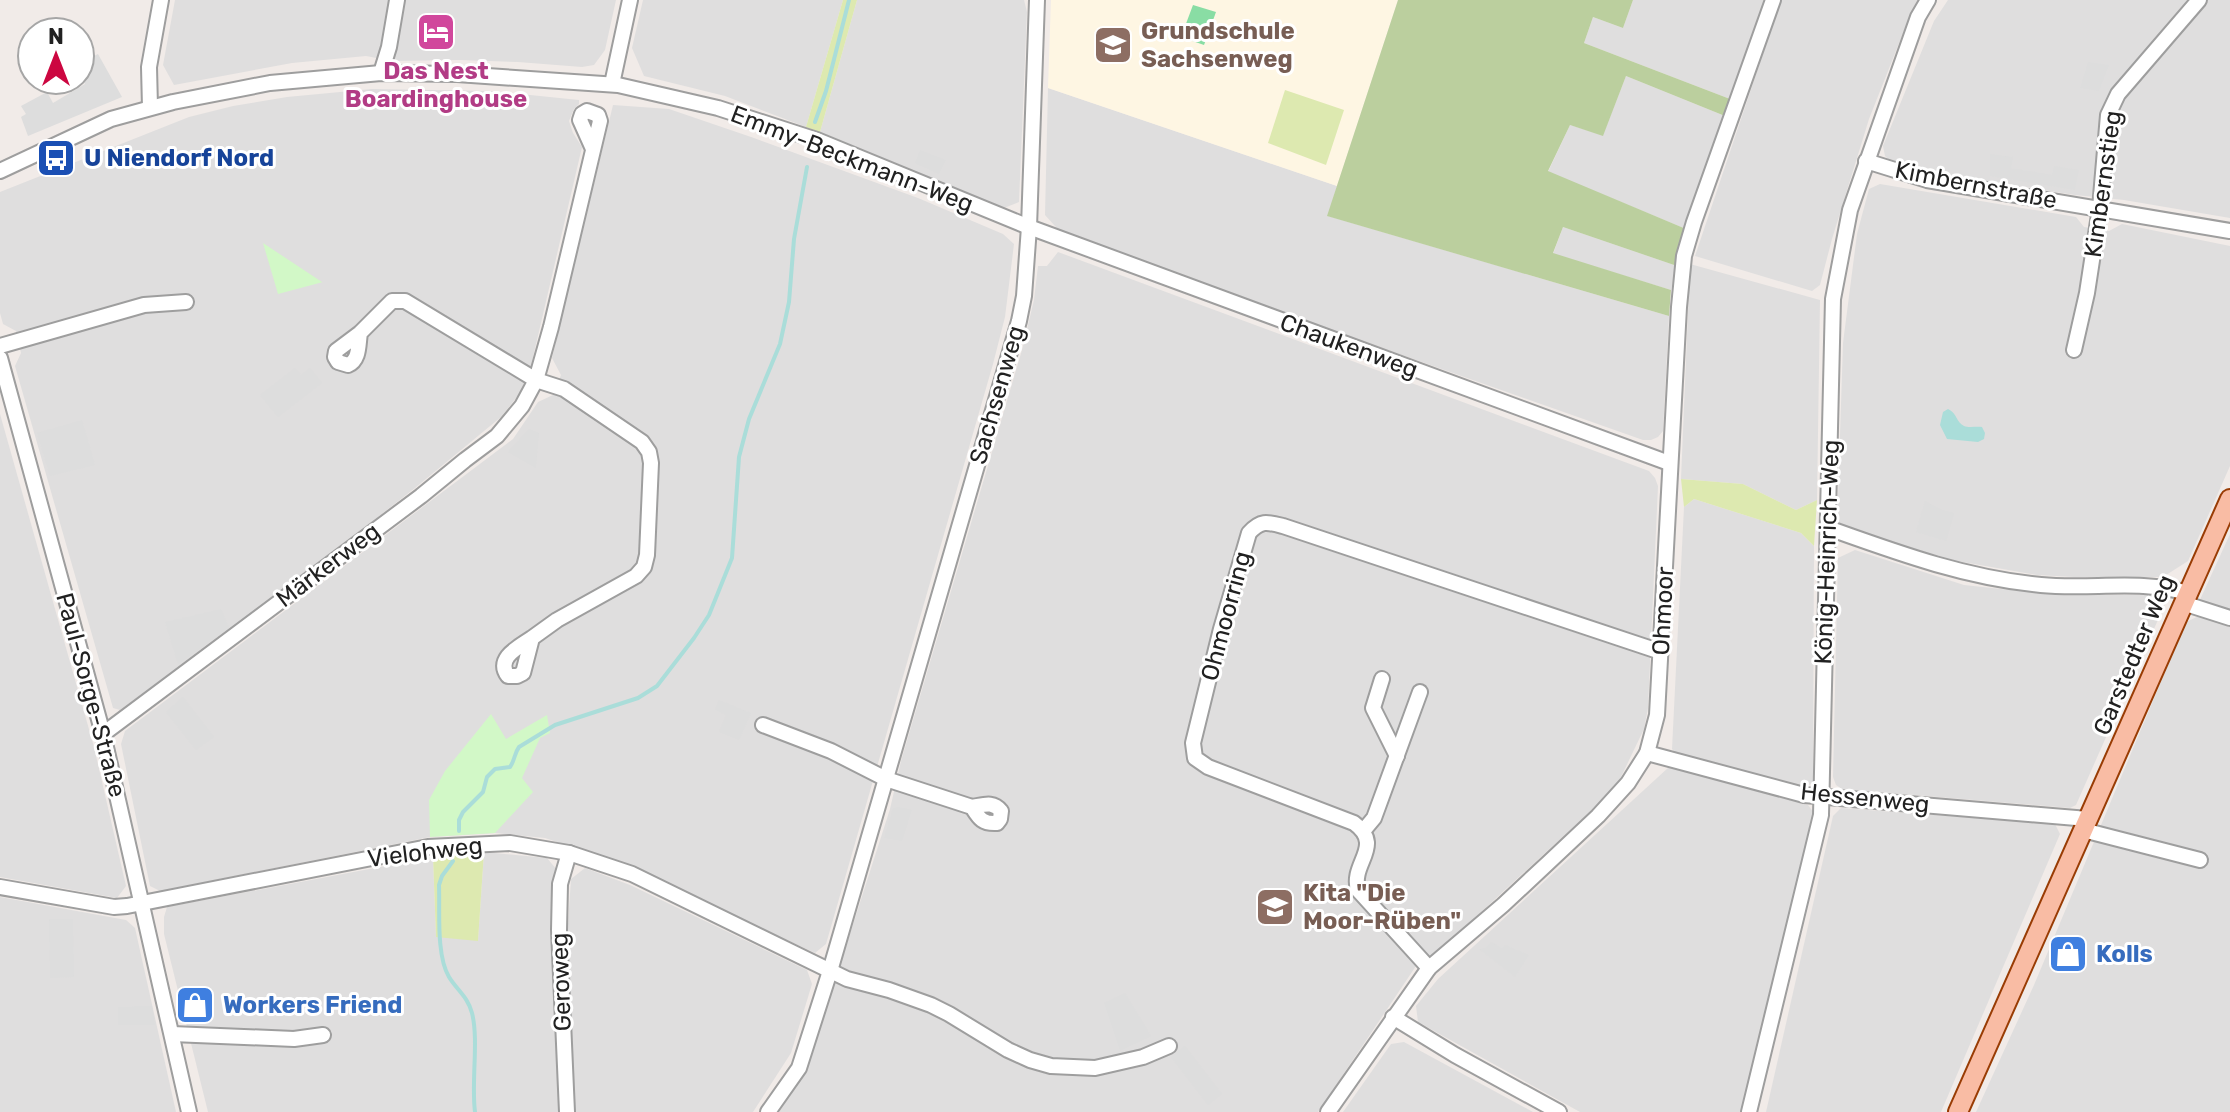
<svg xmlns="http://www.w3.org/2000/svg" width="2230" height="1112" viewBox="0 0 2230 1112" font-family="Rubik,sans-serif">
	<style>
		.residential { fill: #dfdede }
		.education { fill: #fef6e3 }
		.grass { fill: #dde9b0 }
		.forest { fill: #bbcf9e }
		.park { fill: #d2f8c7 }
		.pitch { fill: #89dda4 }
		.parking { fill: #ddd }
		.water { fill: #aaddd9 }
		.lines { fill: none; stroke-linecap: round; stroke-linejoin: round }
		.stream { stroke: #aaddd9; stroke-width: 4 }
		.minor-casing { stroke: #9e9e9e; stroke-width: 18 }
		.major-casing { stroke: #993c04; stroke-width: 22 }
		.minor { stroke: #fff; stroke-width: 14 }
		.major { stroke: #f9bca4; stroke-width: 18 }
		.labels { text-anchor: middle; stroke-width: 6; stroke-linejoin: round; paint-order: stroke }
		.education-label { font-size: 24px; font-weight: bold; fill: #785e54; stroke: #fff; text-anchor: start }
		.hotel-label { font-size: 24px; font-weight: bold; fill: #b23c85; stroke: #fff }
		.transit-label { font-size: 24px; font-weight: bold; fill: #164399; stroke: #fff; text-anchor: start }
		.street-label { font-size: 24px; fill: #212121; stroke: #fff }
		.shop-label { font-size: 24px; font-weight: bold; fill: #366cbe; stroke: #fff; text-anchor: start }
	</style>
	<rect width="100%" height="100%" fill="#f1ebe8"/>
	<g class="residential">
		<polygon points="175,0 616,0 605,50 594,65 582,67 518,62 460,60 392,61 366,56 292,63 174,85 163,65"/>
		<polygon points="643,0 843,0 806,127 725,96 644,76 632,48"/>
		<polygon points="857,0 1024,0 1027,12 1019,202 1004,208 820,132"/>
		<polygon points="1633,0 1765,0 1730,99 1584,43 1593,17 1623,28"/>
		<polygon points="1781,0 1920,0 1907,23 1869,119 1832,239 1820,285 1812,291 1695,256"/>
		<polygon points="1948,0 2230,0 2230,218 2124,200 2075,195 1943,174 1889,160 1885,156 1883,146 1934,21"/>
		<polygon points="1626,76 1725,116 1686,229 1548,172 1570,125 1603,135"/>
		<polygon points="1048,88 1337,186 1328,216 1669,316 1663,431 1658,437 1651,440 1643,440 1064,236 1045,215"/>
		<polygon points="372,89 491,91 579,100 579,104 574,109 569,121 573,133 582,147 530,370 520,393 501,417 415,488 290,586 120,710 113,708 15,366 21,353 16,331 3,324 0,313 0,192 189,117 233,106 287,97"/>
		<polygon points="613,105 669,109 754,138 918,198 1003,234 1014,244 1005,317 993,364 826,944 815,953 623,864 545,838 495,833 430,837 160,891 150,886 121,744 125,731 513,439 538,402 553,395 561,375 552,358"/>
		<polygon points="1880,184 2076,217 2084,227 2109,231 2122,224 2230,246 2230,466 2188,561 2163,577 2074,577 2037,575 1957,561 1837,527 1843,343 1857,234 1869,189"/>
		<polygon points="1563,227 1677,266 1671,290 1553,254"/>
		<polygon points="1058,252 1649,471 1655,478 1658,486 1648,708 1644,729 1620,779 1596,806 1440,950 1416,966 1318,1112 779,1112 807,1068 890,809 901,761 1022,350 1034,300 1038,266 1047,266"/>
		<polygon points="1690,264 1820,300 1817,500 1796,510 1743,484 1681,479"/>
		<polygon points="0,414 94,747 126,886 117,898 0,877"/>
		<polygon points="1694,499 1801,533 1814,546 1813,782 1804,789 1682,760 1672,749 1684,507"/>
		<polygon points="2230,534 2230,611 2199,602"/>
		<polygon points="1855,550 1964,585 2049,594 2159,595 2165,604 2076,805 2070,808 1842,789 1836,785 1833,777 1838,558"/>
		<polygon points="2199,616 2230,627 2230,1112 1976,1112 2034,985 2186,622"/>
		<polygon points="1669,767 1808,805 1814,813 1744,1112 1580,1112 1418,1022 1416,1006 1438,979"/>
		<polygon points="1841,808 2055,824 2060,834 1941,1112 1766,1112 1833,816"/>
		<polygon points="484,852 547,858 557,870 552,920 561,1112 208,1112 164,934 164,917 167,907 433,857 436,936 478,940"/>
		<polygon points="585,868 630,885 807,970 812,984 791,1053 753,1112 573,1112 567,1015 568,924 571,879"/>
		<polygon points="0,897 126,920 135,928 176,1112 0,1112"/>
		<polygon points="1404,1042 1533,1112 1343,1112 1391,1044"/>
	</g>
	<polygon class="education" points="1051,0 1398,0 1337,186 1048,88"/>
	<g class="grass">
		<polygon points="843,0 857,0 820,132 806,127"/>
		<polygon points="1285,90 1344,110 1326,165 1268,143"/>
		<polygon points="1681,479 1743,484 1796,510 1817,500 1814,546 1801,533 1694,499 1684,507"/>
		<polygon points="484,852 478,941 436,937 433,857"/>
	</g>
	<polygon class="forest" points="1398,0 1633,0 1623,28 1593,17 1584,43 1730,99 1725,116 1626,76 1603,136 1570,125 1548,171 1686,229 1677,266 1563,227 1553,253 1671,290 1669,316 1327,216"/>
	<g class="park">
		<polygon points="263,243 322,282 323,282 278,294"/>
		<polygon points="491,714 506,739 547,715 550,733 540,738 522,778 533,792 495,833 430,837 429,800 445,771"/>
	</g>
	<polygon class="pitch" points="1193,5 1216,12 1204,45 1181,37"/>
	<g class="parking">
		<polygon points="98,54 122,97 28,136 21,117 26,114 21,106 47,92 53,103 85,84 80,74 80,63"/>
		<polygon points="2088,62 2109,65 2099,91 2080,88"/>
		<polygon points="920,150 946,160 939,174 915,163"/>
		<polygon points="1990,154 2013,157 2011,168 2052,175 2054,166 2079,170 2075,190 1990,176"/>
		<polygon points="295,368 301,375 310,368 322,383 278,417 260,395"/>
		<polygon points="82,420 95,465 50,476 37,433"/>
		<polygon points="529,429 539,433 536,468 508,452"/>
		<polygon points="1925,501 1942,510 1954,513 1946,541 1916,532"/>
		<polygon points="221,609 229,628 178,664 165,622"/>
		<polygon points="183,697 214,737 196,750 166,712"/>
		<polygon points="719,700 751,713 739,740 719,732 726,715 715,710"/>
		<polygon points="899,807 912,810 902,841 884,838 893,808"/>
		<polygon points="49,919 73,919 74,977 50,978"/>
		<polygon points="1491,942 1502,948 1505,945 1529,955 1515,977 1479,949 1485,948"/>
		<polygon points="1125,993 1151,1036 1120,1051 1104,1003"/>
		<polygon points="152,1006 155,1025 118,1025 118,1007"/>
		<polygon points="1185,1046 1222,1094 1208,1105 1171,1057"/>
	</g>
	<path class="water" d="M1948 409C1957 413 1956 422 1964 426 1969 428 1977 426 1982 427L1985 433 1984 439 1978 442 1947 439 1940 425 1943 412Z"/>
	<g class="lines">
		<g class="stream">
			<polyline points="815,122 826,91 849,0"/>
			<path d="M459 831V820L463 812 483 792 487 777 495 769 510 767C515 760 514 754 519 747L555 725 638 698 657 686 694 638 709 615 732 558 739 457 749 419 780 344 789 302 794 239 807 167"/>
			<path d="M453 861 442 876 439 885C440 911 436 955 449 977 457 990 468 997 472 1013 479 1041 471 1081 475 1112"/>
		</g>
		<g class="minor-casing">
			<g id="minor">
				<polyline points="381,73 389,47 397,0"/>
				<polyline points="612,84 630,0"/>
				<polyline points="150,107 149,67 161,0"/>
				<polyline points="1866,161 1927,180 2230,231"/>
				<polyline points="0,171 111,119 173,102 270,83 381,73 457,74 618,85 718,108 817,140 1029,227 1669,463"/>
				<path d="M360 333C358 344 360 360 348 365L338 362 335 357 336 351 360 333 392 301H405L536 380 564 389 642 442 649 452 651 463 647 555 644 567 636 576 557 620 532 638 523 673 517 676H508C495 658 519 647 532 638"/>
				<polyline points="0,346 144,305 186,302"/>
				<polyline points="2074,350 2087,293 2100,208 2108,115 2118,94 2199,0"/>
				<polyline points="0,358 103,734 189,1112"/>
				<path d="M1828 528C1898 553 1966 578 2041 585 2089 590 2141 579 2187 593"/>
				<polyline points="2183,603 2230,618"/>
				<polyline points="1382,679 1373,708 1397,756"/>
				<path d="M763 725 831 751 886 779 972 807C979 818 982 824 997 823L1000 819 1001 811C993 801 984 805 972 807"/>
				<polyline points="103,734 421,496 465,460 497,436 522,406 536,380 551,327 600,121 598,115 587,111 582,114 580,120 593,149"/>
				<polyline points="1647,753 1804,795 2088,819"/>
				<polyline points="1364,830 1374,818 1420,692"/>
				<polyline points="2083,830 2200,860"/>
				<polyline points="0,887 114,907 127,906 428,847 510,843 569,853 632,874 847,979 889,990 931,1005 949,1014 1008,1050 1030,1060 1051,1066 1095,1068 1143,1057 1169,1046"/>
				<path d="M1429 968 1358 890C1350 863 1385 846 1354 823L1208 767 1195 758 1193 743 1221 629 1249 533C1261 520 1267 522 1283 526L1661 652"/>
				<polyline points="1393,1017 1455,1055 1559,1112"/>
				<polyline points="172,1034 294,1039 323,1035"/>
				<polyline points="567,1112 559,930 560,884 569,853"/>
				<polyline points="768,1112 799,1068 830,971 1019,321 1024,296 1029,227 1037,0"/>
				<polyline points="1328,1112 1429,968 1503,905 1548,863 1598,816 1628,783 1647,753 1657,715 1679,307 1684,256 1694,222 1773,0"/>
				<polyline points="1749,1112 1821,815 1833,299 1850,210 1918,17 1928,0"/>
			</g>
		</g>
		<g class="major-casing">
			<polyline id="major" points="1958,1112 2230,499"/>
		</g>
		<use href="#minor" class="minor"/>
		<use href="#major" class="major"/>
	</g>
	<defs>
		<g id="hotel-square" transform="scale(2)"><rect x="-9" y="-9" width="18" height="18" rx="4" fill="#d1479c" stroke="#fff"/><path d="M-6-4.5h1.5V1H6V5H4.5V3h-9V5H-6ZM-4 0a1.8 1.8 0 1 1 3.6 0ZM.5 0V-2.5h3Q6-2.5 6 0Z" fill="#fff"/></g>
		<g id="school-square" transform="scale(2)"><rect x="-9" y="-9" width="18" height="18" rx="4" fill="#8d6e63" stroke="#fff"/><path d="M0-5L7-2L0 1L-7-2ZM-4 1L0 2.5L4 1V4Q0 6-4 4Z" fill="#fff"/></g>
		<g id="bus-square" transform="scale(2)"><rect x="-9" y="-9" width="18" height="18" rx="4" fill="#1a4fb4" stroke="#fff"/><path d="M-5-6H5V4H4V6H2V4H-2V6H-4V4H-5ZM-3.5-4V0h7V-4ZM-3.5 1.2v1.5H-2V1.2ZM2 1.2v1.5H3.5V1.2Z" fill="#fff"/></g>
		<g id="shop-square" transform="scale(2)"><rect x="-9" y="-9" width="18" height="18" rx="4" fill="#3f7fe0" stroke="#fff"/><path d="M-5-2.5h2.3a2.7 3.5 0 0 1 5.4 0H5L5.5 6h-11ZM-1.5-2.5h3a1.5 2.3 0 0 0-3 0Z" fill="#fff"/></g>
	</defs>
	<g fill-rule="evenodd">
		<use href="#hotel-square" x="436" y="32"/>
		<use href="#school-square" x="1113" y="45"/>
		<use href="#bus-square" x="56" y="158"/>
		<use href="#school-square" x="1275" y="907"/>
		<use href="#shop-square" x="2068" y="954"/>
		<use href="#shop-square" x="195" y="1005"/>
	</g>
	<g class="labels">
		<g class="education-label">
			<text x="1141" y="39">Grundschule<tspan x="1141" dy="28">Sachsenweg</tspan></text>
			<text x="1303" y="901">Kita "Die<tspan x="1303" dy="28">Moor-Rüben"</tspan></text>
		</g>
		<g class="hotel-label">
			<text x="436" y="79">Das Nest<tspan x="436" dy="28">Boardinghouse</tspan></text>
		</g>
		<g class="transit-label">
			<text x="84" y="166">U Niendorf Nord</text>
		</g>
		<g class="street-label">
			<text transform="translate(852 159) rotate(21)" y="8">Emmy-Beckmann-Weg</text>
			<text transform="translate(2103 184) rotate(-82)" y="8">Kimbernstieg</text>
			<text transform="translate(1976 185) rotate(11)" y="8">Kimbernstraße</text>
			<text transform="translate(1349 346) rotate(20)" y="8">Chaukenweg</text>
			<text transform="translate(997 395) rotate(-74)" y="8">Sachsenweg</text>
			<text transform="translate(1827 552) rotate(-88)" y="8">König-Heinrich-Weg</text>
			<text transform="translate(328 565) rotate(-37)" y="8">Märkerweg</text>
			<text transform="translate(1663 611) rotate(-87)" y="8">Ohmoor</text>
			<text transform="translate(1226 616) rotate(-75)" y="8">Ohmoorring</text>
			<text transform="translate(2134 655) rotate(-67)" y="8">Garstedter Weg</text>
			<text transform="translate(91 695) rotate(75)" y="8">Paul-Sorge-Straße</text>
			<text transform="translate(1865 798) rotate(6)" y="8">Hessenweg</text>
			<text transform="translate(425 852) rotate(-7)" y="8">Vielohweg</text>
			<text transform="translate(561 982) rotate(-92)" y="8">Geroweg</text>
		</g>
		<g class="shop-label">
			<text x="2096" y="962">Kolls</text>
			<text x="223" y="1013">Workers Friend</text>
		</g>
	</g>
	<g transform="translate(56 56)"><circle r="38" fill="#ffffff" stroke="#a6a6a6" stroke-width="2"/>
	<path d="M0-6L14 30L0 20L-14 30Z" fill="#cc0640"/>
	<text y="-12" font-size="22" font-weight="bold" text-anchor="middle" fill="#212121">N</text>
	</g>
</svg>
